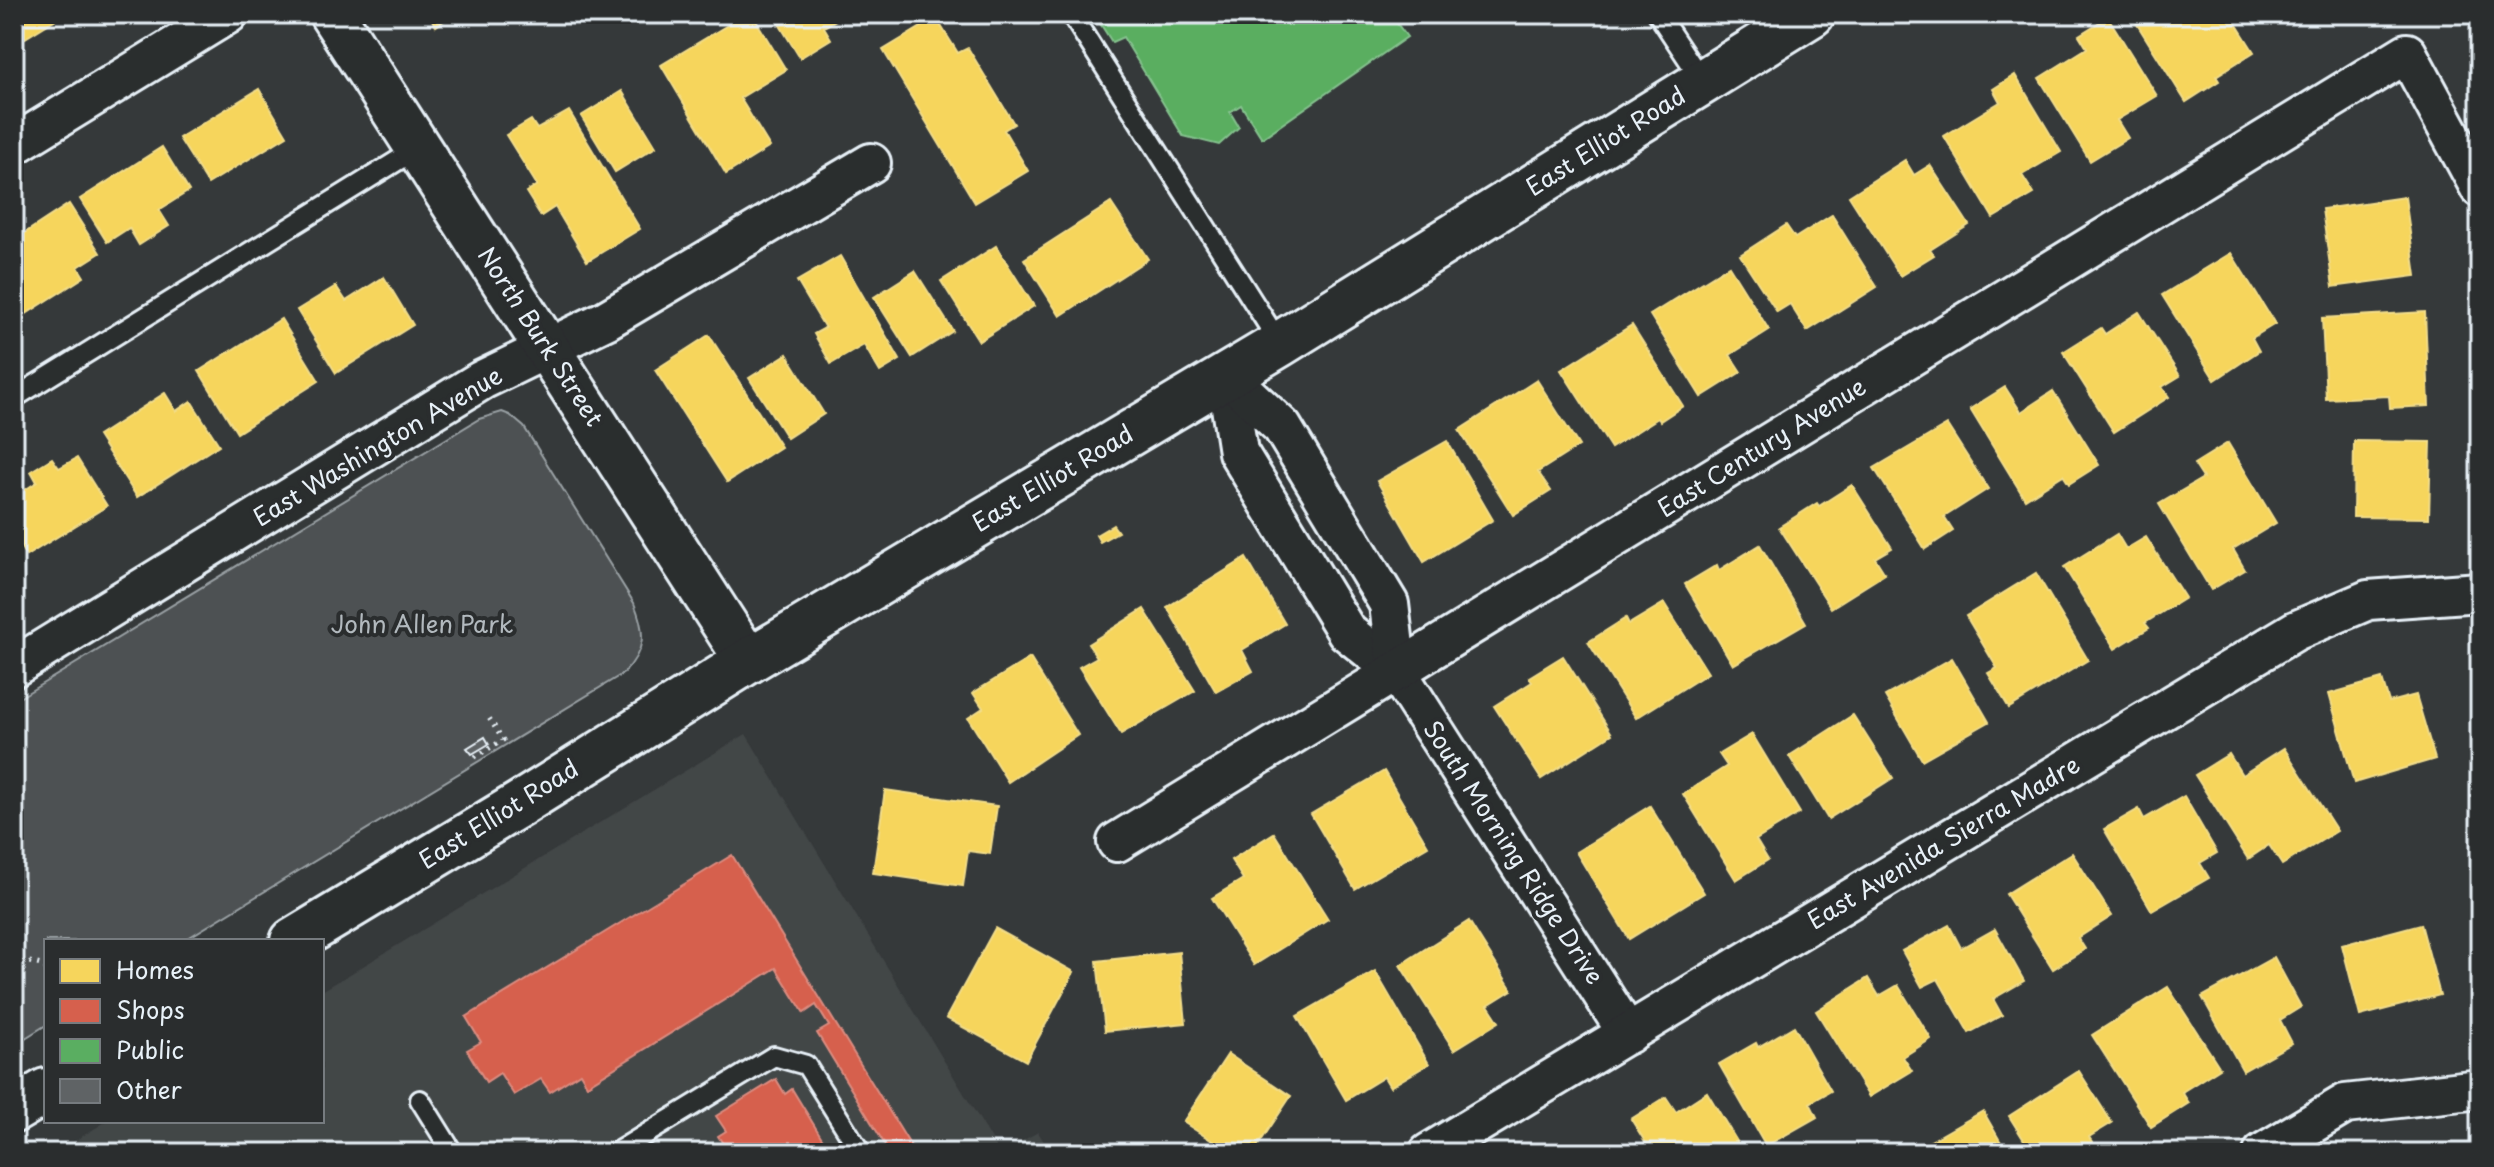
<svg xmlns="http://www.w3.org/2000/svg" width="2494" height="1167" viewBox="0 0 2494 1167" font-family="'Playpen Sans',sans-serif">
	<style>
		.built { fill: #424647 }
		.green { fill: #4d5152; stroke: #9aa1a5; stroke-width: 2 }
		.homes { fill: #f6d55c; stroke: #f2dd8b; stroke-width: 2 }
		.shops { fill: #d6604d; stroke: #db8c80; stroke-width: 2 }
		.public { fill: #5aae61; stroke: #85c28e; stroke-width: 2 }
		.building { fill: #5f6365; stroke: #e8f1f8; stroke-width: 2 }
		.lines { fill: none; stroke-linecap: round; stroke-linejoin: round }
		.lane-casing { stroke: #e8f1f8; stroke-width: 24 }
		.street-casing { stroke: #e8f1f8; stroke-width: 44 }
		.secondary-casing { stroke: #e8f1f8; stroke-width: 50 }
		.path { stroke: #e8f1f8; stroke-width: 5; stroke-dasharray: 2 6; stroke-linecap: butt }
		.lane { stroke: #2a2d2e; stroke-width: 18 }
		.street { stroke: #2a2d2e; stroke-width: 38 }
		.secondary { stroke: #2a2d2e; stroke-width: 44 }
		.labels { text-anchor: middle; stroke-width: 8; stroke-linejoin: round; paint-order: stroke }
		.street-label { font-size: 24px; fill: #e8f1f8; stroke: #2a2d2e }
		.park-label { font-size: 24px; fill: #b2b9be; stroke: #2a2d2e }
	</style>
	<rect width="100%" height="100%" fill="#35393a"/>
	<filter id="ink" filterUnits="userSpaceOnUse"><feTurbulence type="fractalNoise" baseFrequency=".0125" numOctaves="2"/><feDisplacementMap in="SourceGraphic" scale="16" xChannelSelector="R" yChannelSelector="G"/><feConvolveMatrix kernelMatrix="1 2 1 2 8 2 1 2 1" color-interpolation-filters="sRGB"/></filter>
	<g filter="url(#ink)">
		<polygon class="built" points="746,734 1000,1153 1038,1132 1051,1153 55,1153 107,1121 322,1121 322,991"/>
		<path class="green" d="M502 412 510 415 524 427 634 603C646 633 646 649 624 673L183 941H46V1025L14 1045V701L479 419Z"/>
		<g class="homes">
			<polygon points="14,14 64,14 14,45"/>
			<polygon points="428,14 454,14 436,26"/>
			<polygon points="746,14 752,14 786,70 740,98 770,147 726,174 661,65"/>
			<polygon points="773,14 846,14 824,27 831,39 800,58"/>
			<polygon points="2146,14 2230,14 2254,52 2216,76 2219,81 2186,102 2135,21"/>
			<polygon points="2108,17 2157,96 2117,120 2128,138 2090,161 2039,78 2087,48 2079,35"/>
			<polygon points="936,18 958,53 968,48 1014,124 1004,130 1028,171 975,203 883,50"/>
			<polygon points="2015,75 2061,152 2022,175 2034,194 1993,218 1944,136 2000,102 1993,89"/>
			<polygon points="259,89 287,136 208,184 179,138"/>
			<polygon points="622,91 656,147 615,172 581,116"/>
			<polygon points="569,111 640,229 587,261 555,207 541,216 526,192 537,185 506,135 531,120 537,129"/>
			<polygon points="162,147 189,191 159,210 169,226 139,245 129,228 107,242 80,199"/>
			<polygon points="1905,160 1914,175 1930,165 1969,225 1930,250 1934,255 1900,276 1849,196"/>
			<polygon points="2405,197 2416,276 2333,287 2322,209"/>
			<polygon points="1111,203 1148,259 1060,316 1024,259"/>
			<polygon points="69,204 100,253 78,267 84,277 26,314 14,295 14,240"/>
			<polygon points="1832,215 1877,287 1807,331 1790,304 1777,312 1740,255 1786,225 1795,238"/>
			<polygon points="996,246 1034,306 979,341 941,281"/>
			<polygon points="2231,253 2275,324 2252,338 2259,351 2215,380 2162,295"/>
			<polygon points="840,256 900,360 880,372 864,345 831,364 814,334 825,328 797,281"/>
			<polygon points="1729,266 1769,330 1730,355 1741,372 1701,397 1650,315"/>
			<polygon points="915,271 953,331 912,357 874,297"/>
			<polygon points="384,277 413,325 336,373 297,310 336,286 346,301"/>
			<polygon points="2139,312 2180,376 2162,387 2169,397 2114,432 2063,352 2101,328 2105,334"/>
			<polygon points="2425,312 2429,406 2390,408 2389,396 2326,399 2322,318"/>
			<polygon points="281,319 319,381 237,433 199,371"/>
			<polygon points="1632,325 1683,406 1660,421 1658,418 1611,448 1561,370"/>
			<polygon points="709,335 781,447 727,482 655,370"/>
			<polygon points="787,354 824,414 787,438 749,378"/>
			<polygon points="1537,380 1579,446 1538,472 1551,491 1513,515 1459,430"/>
			<polygon points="2005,387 2021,412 2053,391 2099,465 2069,484 2063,475 2025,499 1970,409"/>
			<polygon points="165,393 176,411 191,401 219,445 137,497 98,436"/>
			<polygon points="1947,425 1988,489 1944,517 1953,531 1925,549 1874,468"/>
			<polygon points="1447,441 1493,520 1424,562 1377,481"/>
			<polygon points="2354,441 2431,442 2429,518 2353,517"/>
			<polygon points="2228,443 2276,523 2233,549 2245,570 2211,590 2159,504 2203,478 2194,464"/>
			<polygon points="52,458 59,468 77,458 107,506 26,556 14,535 14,497 37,482 31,471"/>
			<polygon points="1852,485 1892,548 1875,558 1885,574 1831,608 1779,527 1817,503 1819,506"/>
			<polygon points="1113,525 1118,532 1100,542 1096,535"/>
			<polygon points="2117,534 2126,549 2146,537 2185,598 2145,623 2149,628 2115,649 2064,567"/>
			<polygon points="1760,545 1806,623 1733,665 1685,584 1717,565 1719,570"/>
			<polygon points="1246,558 1285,624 1242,650 1253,671 1216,692 1167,607"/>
			<polygon points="2036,573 2088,660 2009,708 1988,673 1997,668 1966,616"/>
			<polygon points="1664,603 1708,673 1636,718 1588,642 1626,618 1629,624"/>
			<polygon points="1144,609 1195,691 1121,734 1079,667 1097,657 1088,644"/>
			<polygon points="1563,656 1612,734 1541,779 1494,706 1532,682 1529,677"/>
			<polygon points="1030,658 1078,735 1008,782 968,718 983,708 973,693"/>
			<polygon points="1952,658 1989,722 1922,760 1885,696"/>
			<polygon points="2382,679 2389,702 2416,695 2435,759 2354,783 2329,694"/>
			<polygon points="1853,715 1893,778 1828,819 1789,756"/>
			<polygon points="1752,734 1800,813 1756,840 1768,860 1736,880 1683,794 1727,766 1719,754"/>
			<polygon points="2284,748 2337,831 2282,865 2269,845 2248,859 2195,775 2229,754 2242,775"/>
			<polygon points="1384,771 1428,846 1355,889 1311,814"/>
			<polygon points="885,790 997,806 990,854 968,851 963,886 873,873"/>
			<polygon points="2184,796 2217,853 2200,863 2209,878 2152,911 2104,829 2139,809 2144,819"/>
			<polygon points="1650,806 1704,893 1629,939 1576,852"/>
			<polygon points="1274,833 1328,919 1254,965 1212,898 1243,879 1231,860"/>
			<polygon points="2072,853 2112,916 2078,938 2085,949 2053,969 2006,894"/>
			<polygon points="1469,921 1512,990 1488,1005 1499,1022 1454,1050 1400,965"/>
			<polygon points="2421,924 2440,995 2360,1016 2342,945"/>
			<polygon points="1949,925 1961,948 1995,929 2024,981 1993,999 2002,1015 1969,1033 1938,979 1922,987 1902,951"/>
			<polygon points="995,928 1074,972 1026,1061 946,1018"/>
			<polygon points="1179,952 1186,1023 1105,1031 1097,961"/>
			<polygon points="2274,957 2301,1007 2280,1020 2292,1043 2243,1071 2202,997"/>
			<polygon points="1375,971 1429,1064 1390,1087 1384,1077 1346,1100 1297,1016"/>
			<polygon points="1868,978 1879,996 1898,985 1931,1039 1903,1057 1912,1071 1869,1097 1816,1011"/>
			<polygon points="2168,987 2220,1068 2182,1092 2189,1103 2151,1127 2092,1035"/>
			<polygon points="1794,1026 1831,1091 1810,1103 1817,1117 1766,1146 1719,1064 1756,1043 1758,1047"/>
			<polygon points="1228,1054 1291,1096 1253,1153 1231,1153 1183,1122"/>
			<polygon points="2079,1071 2112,1123 2089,1137 2099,1153 2032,1153 2009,1116"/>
			<polygon points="1707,1092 1744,1153 1652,1153 1631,1119 1666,1097 1676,1112"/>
			<polygon points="1983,1111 2007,1153 1910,1153"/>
			<polygon points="1596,1143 1602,1153 1579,1153"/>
		</g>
		<g class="shops">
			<polygon points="732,855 915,1153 890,1153 817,1033 829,1026 816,1005 804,1013 776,968 587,1085 580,1073 550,1092 541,1079 514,1095 500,1073 486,1082 467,1050 481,1042 466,1017"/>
			<polygon points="776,1079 785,1094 792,1089 831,1153 729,1153 718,1136 726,1131 716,1116"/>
		</g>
		<polygon class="public" points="1094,14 1390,14 1407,37 1262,138 1241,105 1230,112 1239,127 1219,145 1183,136 1123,37 1112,42"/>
		<polygon class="building" points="485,737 489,744 472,754 467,748"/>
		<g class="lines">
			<g class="lane-casing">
				<g id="lane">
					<polyline points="1071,14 1280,344"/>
					<polyline points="1658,14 1703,82"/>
					<polyline points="14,398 418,148"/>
					<polyline points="420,1100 453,1153"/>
					<polyline points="615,1153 774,1056 806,1065 861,1153"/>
				</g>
			</g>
			<g class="street-casing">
				<g id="street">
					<polyline points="14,145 228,14"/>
					<polyline points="1226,375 1238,452 1347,632 1397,672 1628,1034"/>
					<polyline points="1226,375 1282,427 1389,604 1397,672"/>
					<polyline points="14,667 482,380 606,320 871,163"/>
					<polyline points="1117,842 2407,53 2480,188"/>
					<polyline points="1429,1153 2295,631 2368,600 2480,592"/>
					<polyline points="2263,1153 2345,1104 2480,1089"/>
				</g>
			</g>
			<g class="secondary-casing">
				<g id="secondary">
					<polyline points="332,14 748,661"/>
					<polyline points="293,941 520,804 748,661 1280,344 1812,14"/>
					<polyline points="14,1110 46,1091"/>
				</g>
			</g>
			<g class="path">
				<polyline points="475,757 503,740 489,718"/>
				<polyline points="14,958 41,965 46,968"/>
			</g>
			<use href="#lane" class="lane"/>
			<use href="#street" class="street"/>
			<use href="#secondary" class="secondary"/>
		</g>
	</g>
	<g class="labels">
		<g class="street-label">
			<text transform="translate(1606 142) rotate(-32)" y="8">East Elliot Road</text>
			<text transform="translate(540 337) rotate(57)" y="8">North Burk Street</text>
			<text transform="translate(378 447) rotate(-31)" y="8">East Washington Avenue</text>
			<text transform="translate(1762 448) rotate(-32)" y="8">East Century Avenue</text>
			<text transform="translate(1053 479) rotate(-31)" y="8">East Elliot Road</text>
			<text transform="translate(499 815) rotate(-32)" y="8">East Elliot Road</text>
			<text transform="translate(1944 843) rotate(-31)" y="8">East Avenida Sierra Madre</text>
			<text transform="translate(1513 853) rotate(57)" y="8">South Morning Ridge Drive</text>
		</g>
		<g class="park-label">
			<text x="422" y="633">John Allen Park</text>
		</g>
	</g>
	<rect width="2494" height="1167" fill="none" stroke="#2a2d2e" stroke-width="48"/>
	<rect x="24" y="24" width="2446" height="1119" fill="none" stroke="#e8f1f8" stroke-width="3" filter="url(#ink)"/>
	<rect x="44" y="939" width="280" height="184" fill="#2a2d2e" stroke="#767b7f" stroke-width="2"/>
	<rect x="60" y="959" width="40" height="24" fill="#f6d55c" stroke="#767b7f" stroke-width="2"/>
	<text x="116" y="979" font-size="24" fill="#e8f1f8">Homes</text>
	<rect x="60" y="999" width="40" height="24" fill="#d6604d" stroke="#767b7f" stroke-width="2"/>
	<text x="116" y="1019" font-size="24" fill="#e8f1f8">Shops</text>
	<rect x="60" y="1039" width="40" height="24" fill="#5aae61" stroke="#767b7f" stroke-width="2"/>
	<text x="116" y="1059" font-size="24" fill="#e8f1f8">Public</text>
	<rect x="60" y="1079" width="40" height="24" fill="#5f6365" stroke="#767b7f" stroke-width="2"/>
	<text x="116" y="1099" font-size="24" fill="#e8f1f8">Other</text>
</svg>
